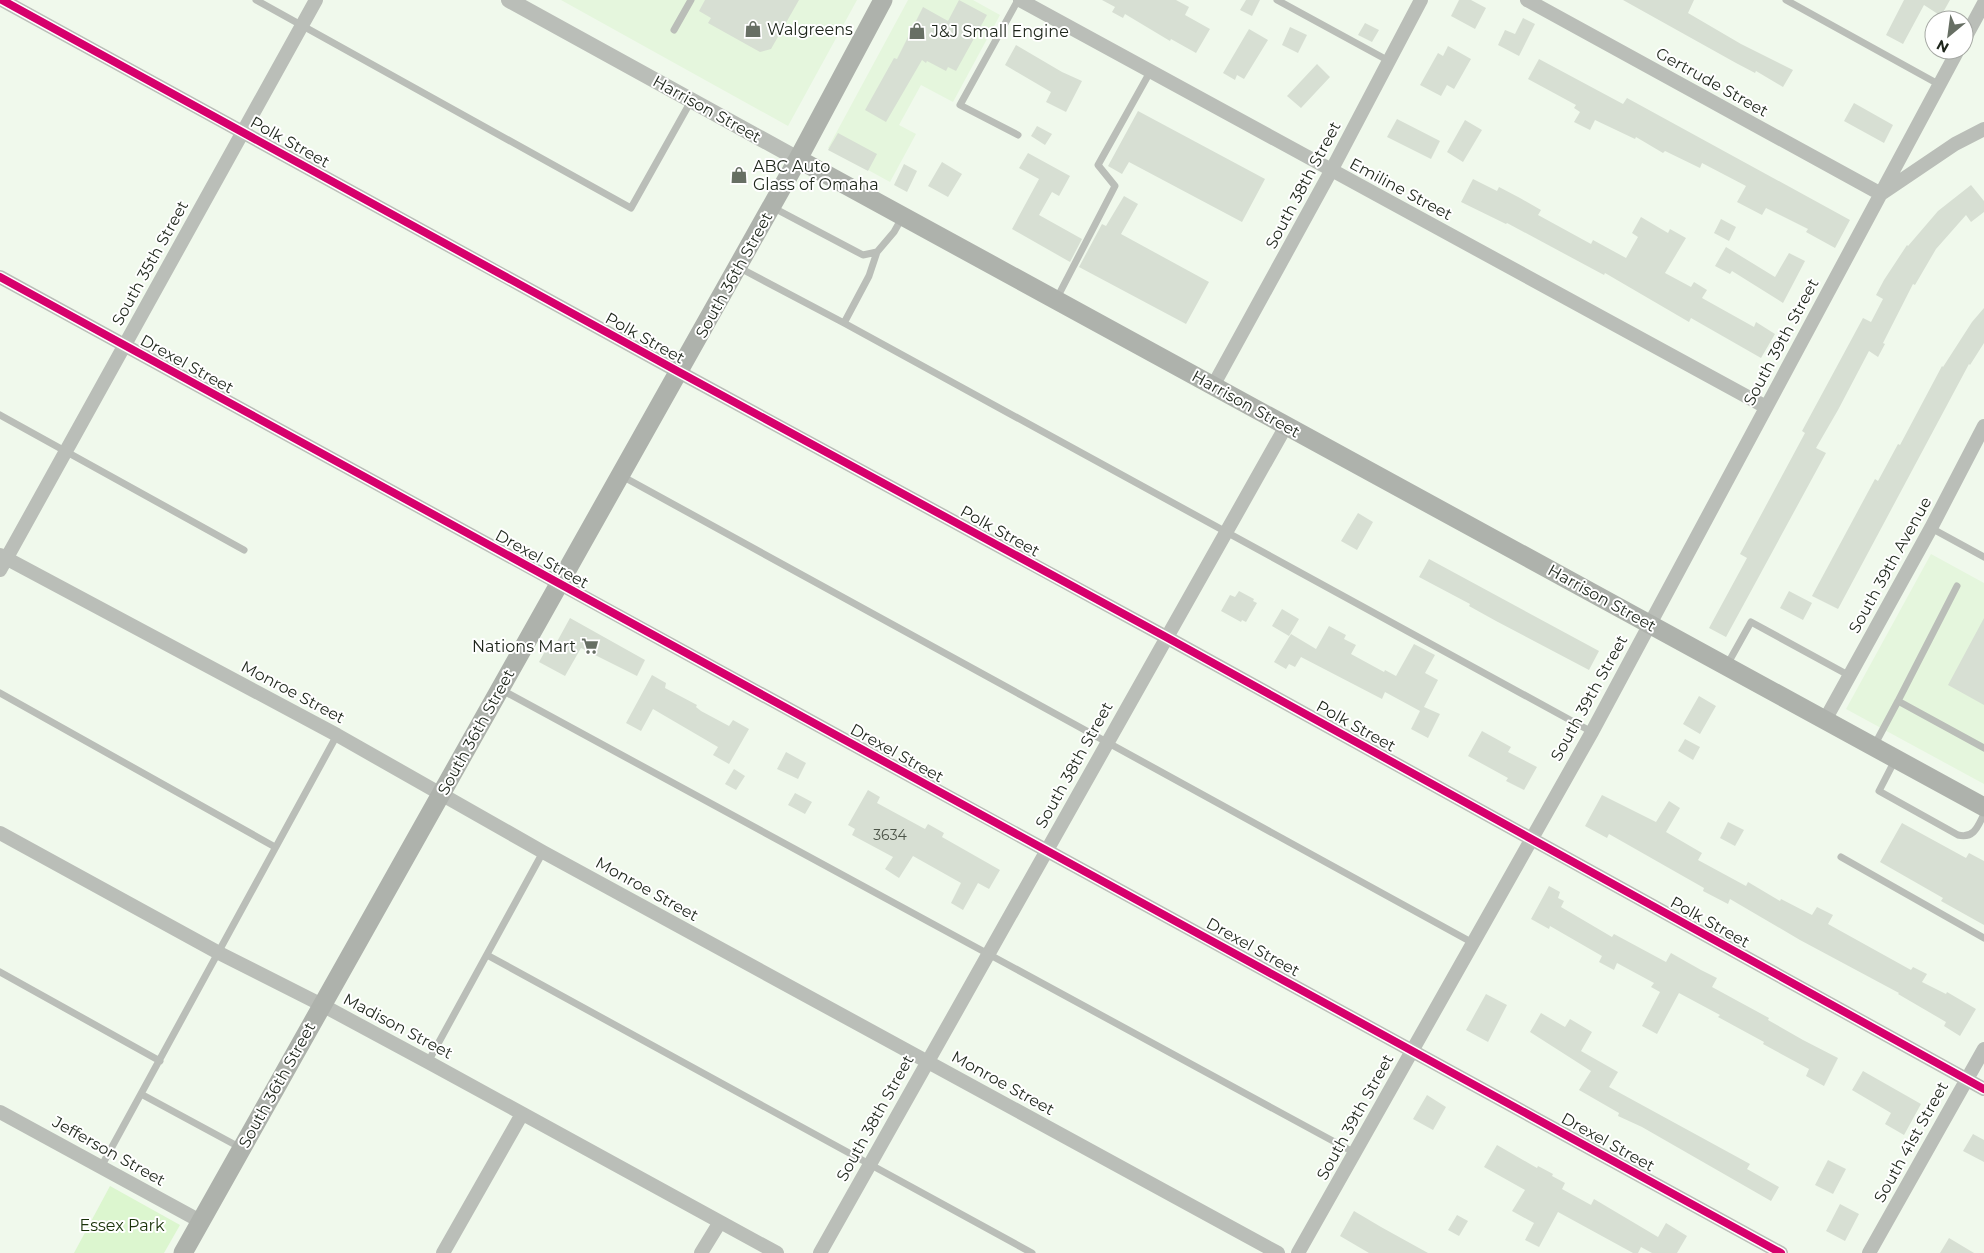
<svg xmlns="http://www.w3.org/2000/svg" width="1984" height="1253" viewBox="0 0 1984 1253" font-family="Montserrat,sans-serif">
<style>
.built{fill:#e5f6dd}
.green{fill:#dcf6cf}
.building{fill:#d7dfd3}
.lines{fill:none;stroke-linecap:round;stroke-linejoin:round}
.service{stroke:#babeb8;stroke-width:7}
.minor{stroke:#babeb8;stroke-width:14}
.tertiary{stroke:#babeb8;stroke-width:16}
.secondary{stroke:#aeb2ac;stroke-width:19}
.cycleway-casing{stroke:#fff;stroke-width:11}
.cycleway{stroke:#d6006c;stroke-width:8}
.labels{text-anchor:middle;dominant-baseline:central;stroke-width:4;stroke-linejoin:round;paint-order:stroke}
.number-label{font-size:14px;fill:#4c5448}
.poi-label{font-size:16px;fill:#1d251a;stroke:#fff;text-anchor:start}
.street-label{font-size:16px;fill:#1d251a;stroke:#fff}
.park-label{font-size:16px;fill:#193209;stroke:#fff}
</style>
<rect width="100%" height="100%" fill="#f0f9ec"/>
<path class="built" d="M561 0H857L788 126Z
M908 0H973L1000 15 953 102 921 85 899 125 916 134 890 182 828 148Z
M1931 554 1984 583V784L1846 709Z"/>
<path class="green" d="M110 1186 180 1225 164 1253H74Z"/>
<path class="building" d="M705 0H799L771 49 760 52 708 23 711 18 699 11Z
M959 0 987 15 956 71 948 67 946 71 927 61 926 63 922 60 886 122 865 110 894 58 897 59 923 7 948 21Z
M1102 0H1176L1189 7 1185 15 1210 29 1196 53 1171 39 1170 41 1125 14 1123 18 1112 12 1115 7Z
M1246 0H1260L1252 16 1240 10Z
M1459 0H1471L1486 8 1475 29 1451 16Z
M1623 0H1694L1688 13 1741 44 1793 70 1783 87 1756 71 1755 73 1736 63Z
M1904 0H1950L1941 16 1924 5 1903 44 1886 35Z
M1523 18 1535 24 1519 56 1498 45 1505 30 1515 34Z
M1365 23 1379 30 1372 42 1358 35Z
M1290 27 1307 35 1298 53 1282 45Z
M1249 29 1268 40 1244 79 1237 75 1235 80 1223 73Z
M1016 45 1062 72 1082 81 1066 112 1046 102 1051 92 1005 65Z
M1448 46 1471 59 1454 89 1447 85 1441 96 1420 85 1438 53 1443 56Z
M1539 59 1623 104 1627 98 1850 220 1835 248 1806 232 1808 229 1766 208 1762 215 1737 202 1746 186 1702 163 1700 168 1665 151 1663 153 1636 137 1635 139 1595 120 1590 130 1574 122 1580 112 1574 108 1576 105 1528 79Z
M1317 64 1330 77 1301 108 1287 96Z
M1854 103 1893 125 1884 143 1844 121Z
M1138 111 1265 179 1242 222 1129 162 1122 174 1108 166Z
M1397 119 1440 141 1431 159 1387 137Z
M1465 120 1482 130 1463 162 1447 152Z
M1037 126 1052 134 1045 145 1031 136Z
M838 133 877 154 868 171 828 150Z
M1028 153 1070 176 1059 196 1052 192 1039 215 1082 239 1070 262 1012 229 1039 179 1019 168Z
M942 162 962 174 948 197 928 186Z
M904 164 917 171 907 192 894 185Z
M1473 179 1497 191 1499 187 1520 198 1541 210 1538 215 1549 221 1591 244 1593 240 1626 258 1638 237 1632 233 1641 217 1668 233 1670 229 1686 238 1665 273 1691 287 1694 282 1707 290 1702 298 1754 327 1756 322 1775 334 1761 358 1691 318 1689 322 1605 273 1604 275 1507 223 1506 224 1461 202Z
M1971 185 1984 201V212L1971 222 1966 215 1936 249 1915 285 1913 284 1883 343 1885 344 1878 357 1869 351 1838 410 1816 448 1826 453 1726 637 1709 628 1747 558 1740 554 1805 433 1802 431 1863 318 1871 322 1883 299 1876 295 1884 280 1907 245 1908 246 1938 211Z
M1124 196 1138 204 1121 234 1209 282 1186 324 1079 267 1102 224 1106 226Z
M1721 219 1736 227 1729 241 1714 233Z
M1726 247 1775 277 1789 253 1805 261 1783 303 1732 271 1730 274 1715 266Z
M1984 308V343L1970 365 1969 364 1838 609 1812 596 1875 479 1878 481 1898 444 1900 445 1942 366 1943 367 1972 322Z
M1358 513 1373 522 1357 550 1341 541Z
M1429 559 1599 651 1589 670 1496 621 1469 606 1470 604 1419 577Z
M1239 591 1254 599 1253 601 1257 603 1246 622 1242 620 1241 622 1221 611 1230 595 1235 597Z
M1789 591 1812 603 1803 620 1780 608Z
M1282 609 1299 619 1289 636 1272 626Z
M570 618 645 660 637 676 581 648 565 676 539 662 548 646 553 649Z
M1984 618V705L1948 685Z
M1329 626 1346 635 1344 639 1356 645 1351 654 1384 672 1385 670 1396 676 1414 644 1435 655 1425 673 1438 680 1424 707 1440 714 1428 738 1411 729 1420 711 1385 692 1382 699 1301 657 1295 667 1289 664 1286 669 1274 662 1291 634 1316 649Z
M652 675 666 683 665 688 697 705 696 707 701 711 729 726 733 720 749 729 729 764 713 755 718 747 653 709 641 731 626 723Z
M1699 696 1716 706 1700 734 1683 724Z
M1482 731 1511 747 1508 752 1537 767 1524 790 1506 781 1508 778 1468 756Z
M1685 739 1700 747 1693 760 1678 751Z
M786 752 806 763 798 779 777 769Z
M734 769 745 776 736 790 725 784Z
M868 790 880 797 877 803 925 829 928 824 944 833 942 837 1000 870 989 889 978 883 963 910 951 903 961 883 913 856 899 878 885 869 893 857 852 835 855 829 848 825Z
M795 793 812 802 805 814 788 805Z
M1602 795 1656 822 1669 801 1680 808 1666 832 1702 853 1698 860 1746 886 1748 882 1780 901 1781 899 1812 915 1817 907 1833 915 1828 924 1911 970 1913 967 1927 974 1922 982 1946 994 1947 992 1976 1009 1960 1036 1944 1026 1946 1022 1898 994 1899 993 1800 940 1730 899 1728 904 1703 891 1704 888 1609 834 1607 838 1585 826Z
M1728 822 1744 830 1735 846 1720 838Z
M1902 823 1966 858 1969 853 1984 861V925L1941 901 1943 898 1880 862Z
M1549 886 1560 892 1558 898 1564 901 1561 907 1612 937 1614 934 1666 962 1671 953 1701 970 1717 978 1712 987 1769 1018 1768 1020 1803 1040 1838 1058 1824 1086 1806 1076 1809 1069 1763 1044 1764 1042 1718 1017 1720 1015 1679 993 1657 1034 1642 1026 1660 992 1651 987 1654 983 1617 963 1614 970 1599 962 1602 956 1550 926 1549 929 1531 919Z
M1486 994 1507 1005 1488 1042 1466 1030Z
M1541 1013 1565 1027 1570 1019 1592 1032 1581 1051 1618 1072 1609 1087 1750 1164 1747 1169 1779 1187 1771 1201 1642 1127 1618 1116 1619 1113 1579 1090 1591 1071 1530 1032Z
M1863 1071 1921 1104 1904 1135 1885 1124 1891 1113 1852 1090Z
M1427 1095 1446 1107 1433 1130 1413 1119Z
M1973 1134 1984 1140V1162L1963 1151Z
M1497 1145 1537 1168 1538 1166 1553 1174 1552 1176 1565 1183 1562 1189 1591 1205 1594 1199 1658 1237 1666 1223 1687 1236 1677 1253H1652L1641 1247 1638 1253H1633L1558 1212 1539 1247 1525 1240 1534 1223 1512 1211 1525 1190 1484 1167Z
M1828 1160 1846 1169 1833 1194 1815 1185Z
M1840 1204 1859 1214 1845 1241 1826 1231Z
M1354 1211 1381 1227 1428 1253H1369L1340 1236Z
M1457 1215 1468 1221 1459 1236 1448 1230Z
M1949 1238 1974 1253H1940Z"/>
<g class="lines">
<path class="service" d="M256 0 631 208 691 101
M1018 0 960 105 1018 135
M1277 0 1389 61
M1786 0 1940 85
M674 30 691 0
M772 207 863 255 877 252 894 232 903 216
M738 267 844 323 1592 732
M1056 300 1115 186 1098 165 1150 72
M844 323 869 276 877 252
M0 415 244 550
M620 475 1473 943
M1931 528 1984 557
M1727 665 1751 622 1850 676
M500 689 1355 1153
M0 693 275 847
M1898 701 1957 586
M1874 746 1898 701 1984 748
M1895 760 1879 791 1958 835C1974 839 1978 826 1984 814
M1841 857 1984 938
M487 955 1032 1253
M0 972 160 1061
M428 1062 543 852
M141 1094 241 1148
M101 1167 337 735"/>
<path class="minor" d="M2 0 679 372 1166 637 1984 1089
M1020 0 1766 407
M1527 0 1881 194 1955 144 1984 129
M1964 40 1984 3
M0 277 1781 1253
M1213 386 1331 171 1421 0
M0 555 337 735 543 852 1278 1253
M0 570 316 0
M1825 720 1931 528 1984 426
M0 833 219 953 322 1005 428 1062 777 1253
M0 1112 200 1221
M443 1253 522 1114
M701 1253 720 1222
M820 1253 1286 426
M1298 1253 1592 732 1958 50
M1869 1253 1984 1049"/>
<path class="tertiary" d="M509 0 798 159"/>
<path class="secondary" d="M798 159 1984 807
M183 1253 798 159 883 0"/>
<g class="cycleway-casing">
<path id="cycleway" d="M2 0 679 372 1166 637 1984 1089
M0 277 1781 1253"/>
</g>
<use href="#cycleway" class="cycleway"/>
</g>
<defs>
<g id="shop-bare" transform="scale(1.35)"><path d="M-5-2.5h2.3a2.7 3.5 0 0 1 5.4 0H5L5.5 6h-11ZM-1.5-2.5h3a1.5 2.3 0 0 0-3 0Z" fill="#676f64" stroke="#fff" stroke-width="2.5" paint-order="stroke"/></g>
<g id="supermarket-bare" transform="scale(1.35)"><path d="M-6-5.5h2.5l.6 2H6L4.5 2H-2.5L-4.4-4H-6ZM-1.5 3.2a1.3 1.3 0 1 0 .1 0ZM3 3.2a1.3 1.3 0 1 0 .1 0Z" fill="#676f64" stroke="#fff" stroke-width="2.5" paint-order="stroke"/></g>
</defs>
<g fill-rule="evenodd">
<use href="#shop-bare" x="753" y="29"/>
<use href="#shop-bare" x="917" y="31"/>
<use href="#shop-bare" x="739" y="175"/>
<use href="#supermarket-bare" x="590" y="646"/>
</g>
<g class="labels">
<g class="number-label">
<text x="890" y="835">3634</text>
</g>
<g class="poi-label">
<text x="767" y="29">Walgreens</text>
<text x="931" y="31">J&amp;J Small Engine</text>
<text x="753" y="166">ABC Auto<tspan x="753" dy="18">Glass of Omaha</tspan></text>
<text x="576" y="646" text-anchor="end">Nations Mart</text>
</g>
<g class="street-label">
<text transform="translate(1712 82) rotate(29)">Gertrude Street</text>
<text transform="translate(707 109) rotate(29)">Harrison Street</text>
<text transform="translate(290 142) rotate(29)">Polk Street</text>
<text transform="translate(1303 185) rotate(-62)">South 38th Street</text>
<text transform="translate(1401 189) rotate(28)">Emiline Street</text>
<text transform="translate(150 263) rotate(-61)">South 35th Street</text>
<text transform="translate(734 275) rotate(-61)">South 36th Street</text>
<text transform="translate(645 338) rotate(29)">Polk Street</text>
<text transform="translate(1781 342) rotate(-62)">South 39th Street</text>
<text transform="translate(187 364) rotate(29)">Drexel Street</text>
<text transform="translate(1246 404) rotate(29)">Harrison Street</text>
<text transform="translate(1000 531) rotate(29)">Polk Street</text>
<text transform="translate(542 559) rotate(29)">Drexel Street</text>
<text transform="translate(1890 565) rotate(-61)">South 39th Avenue</text>
<text transform="translate(1602 598) rotate(29)">Harrison Street</text>
<text transform="translate(293 692) rotate(28)">Monroe Street</text>
<text transform="translate(1589 698) rotate(-61)">South 39th Street</text>
<text transform="translate(1356 726) rotate(29)">Polk Street</text>
<text transform="translate(476 732) rotate(-61)">South 36th Street</text>
<text transform="translate(897 753) rotate(29)">Drexel Street</text>
<text transform="translate(1074 765) rotate(-61)">South 38th Street</text>
<text transform="translate(647 889) rotate(29)">Monroe Street</text>
<text transform="translate(1710 922) rotate(29)">Polk Street</text>
<text transform="translate(1253 947) rotate(29)">Drexel Street</text>
<text transform="translate(398 1026) rotate(28)">Madison Street</text>
<text transform="translate(1003 1083) rotate(29)">Monroe Street</text>
<text transform="translate(277 1085) rotate(-61)">South 36th Street</text>
<text transform="translate(1355 1117) rotate(-61)">South 39th Street</text>
<text transform="translate(875 1118) rotate(-61)">South 38th Street</text>
<text transform="translate(1608 1142) rotate(29)">Drexel Street</text>
<text transform="translate(1911 1142) rotate(-61)">South 41st Street</text>
<text transform="translate(109 1151) rotate(29)">Jefferson Street</text>
</g>
<g class="park-label">
<text x="122" y="1225">Essex Park</text>
</g>
</g>
<g transform="translate(1949 35) rotate(209)"><circle r="24" fill="#ffffff" stroke="#a5a8a3"/>
<path d="M0-4L9 19L0 12L-9 19Z" fill="#676f64"/>
<text y="-8" font-size="14" font-weight="bold" text-anchor="middle" fill="#1d251a">N</text>
</g>
</svg>
